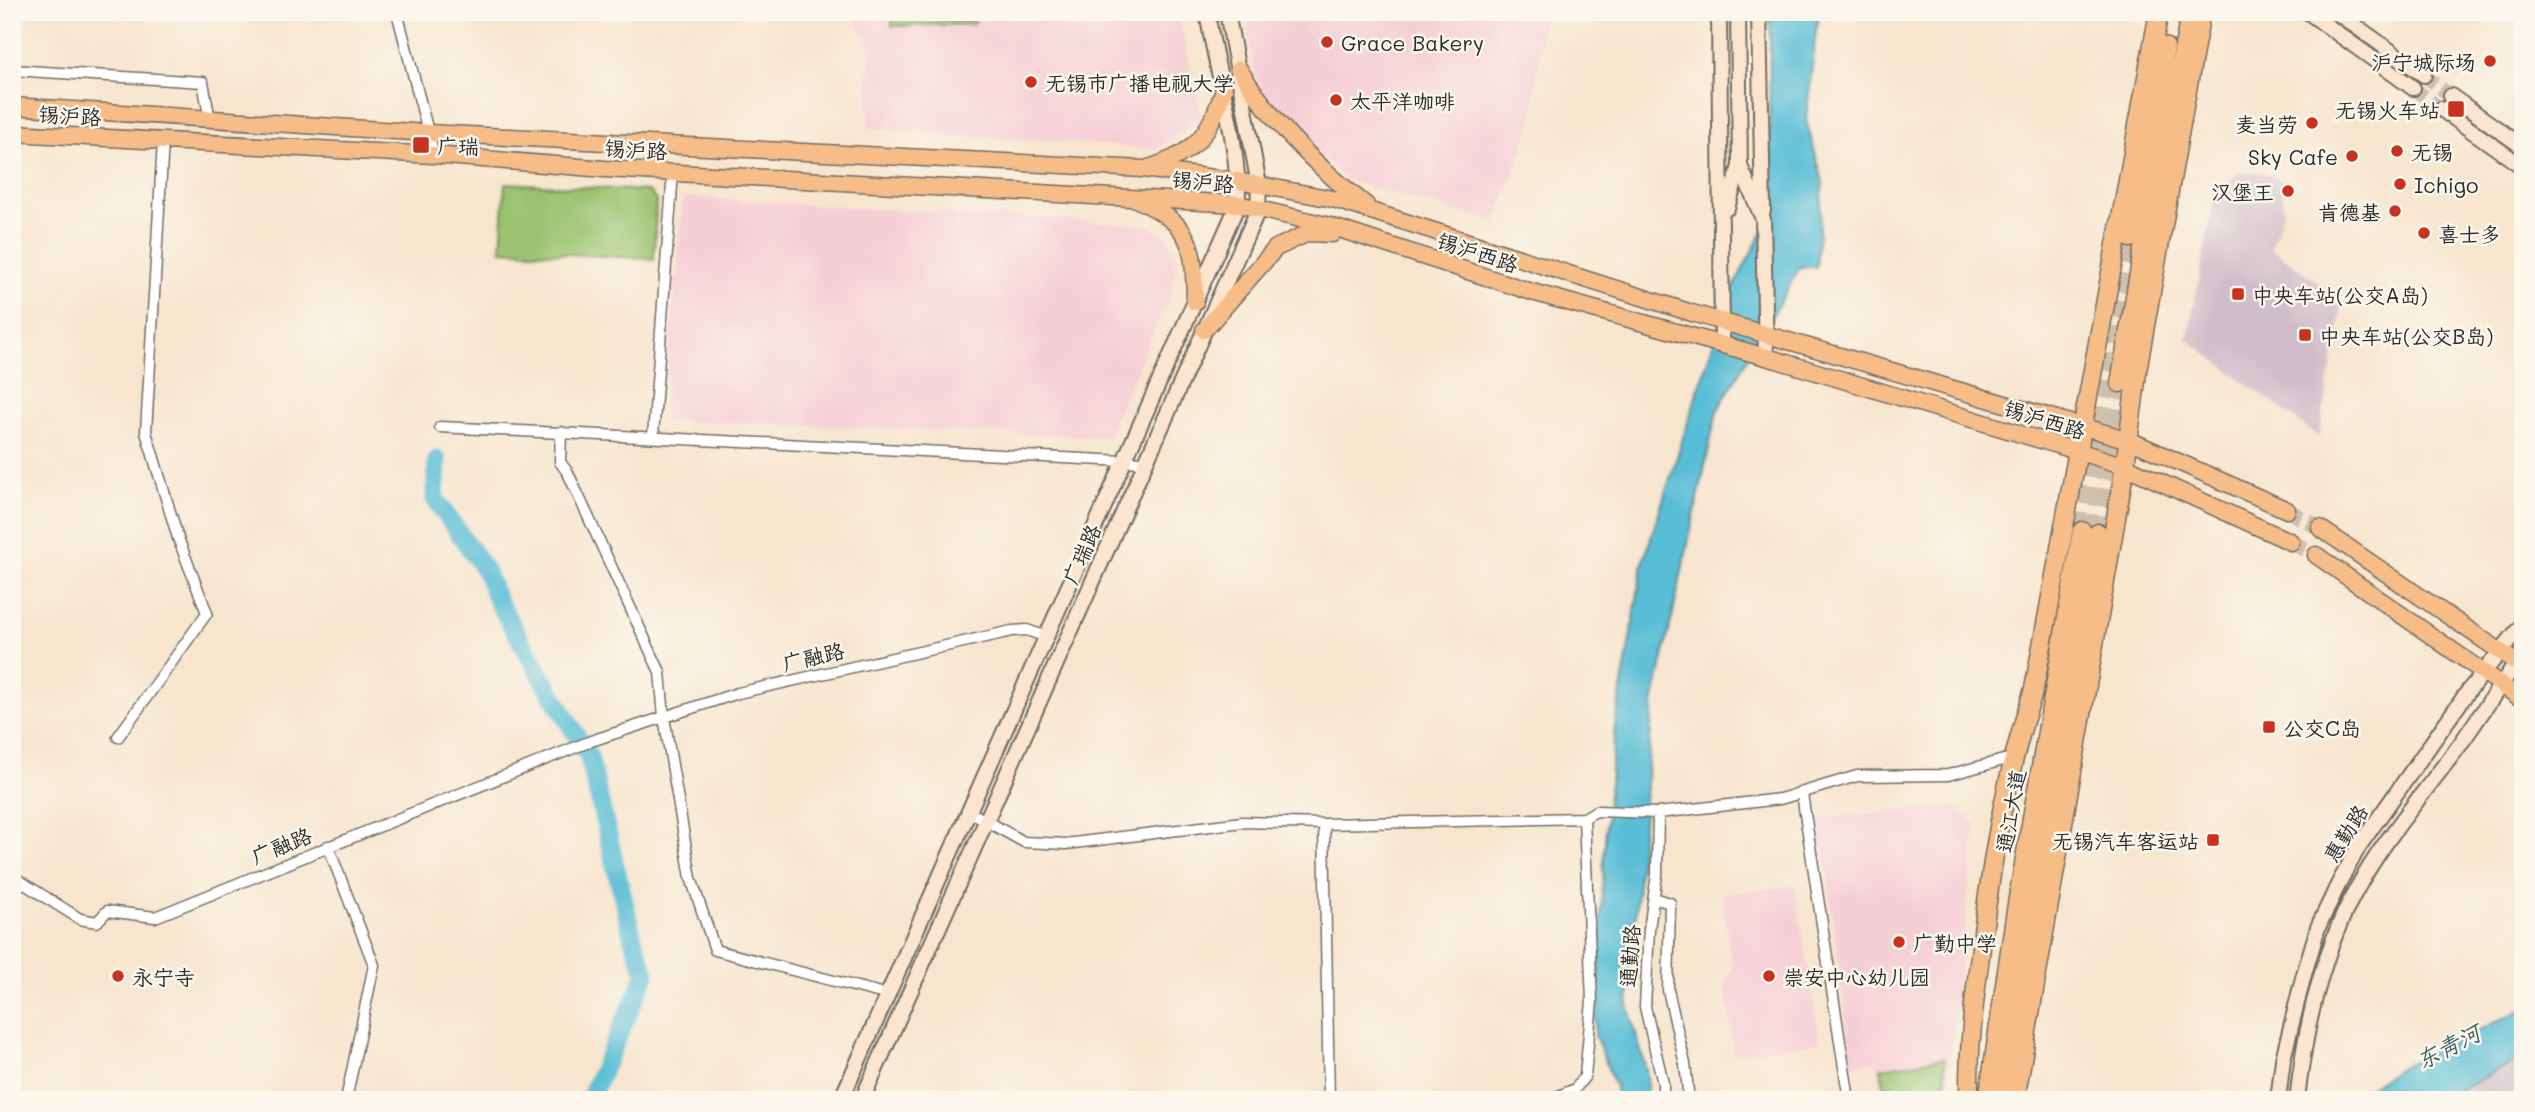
<svg xmlns="http://www.w3.org/2000/svg" width="2535" height="1112" viewBox="0 0 2535 1112" font-family="Mali,'LXGW WenKai TC',sans-serif">
<style>
.built{fill:#f6cfd6}
.industrial{fill:#d1bdc9}
.green{fill:#9ac26e;stroke:#62764c;stroke-width:2}
.water{fill:#58bdd6;stroke:#427480;stroke-width:2}
.lines{fill:none;stroke-linecap:round;stroke-linejoin:round}
.river{stroke:#58bdd6;stroke-width:19}
.secondary-tunnel{stroke:#cec0ad;stroke-width:14;stroke-dasharray:14 7;stroke-linecap:butt}
.primary-tunnel{stroke:#cec0ad;stroke-width:16;stroke-dasharray:16 8;stroke-linecap:butt}
.highway-tunnel{stroke:#cec0ad;stroke-width:18;stroke-dasharray:18 9;stroke-linecap:butt}
.street-casing{stroke:#726c64;stroke-width:13}
.secondary-casing{stroke:#726c64;stroke-width:18}
.primary-casing{stroke:#726c64;stroke-width:19}
.highway-casing{stroke:#726c64;stroke-width:21}
.street{stroke:#fff;stroke-width:10}
.secondary{stroke:#fce5cf;stroke-width:14}
.primary{stroke:#f7bd88;stroke-width:16}
.highway{stroke:#f7bd88;stroke-width:18}
.rail-casing{stroke:#2b2b2b;stroke-width:6}
.rail{stroke:#fbf7ec;stroke-width:3.5;stroke-dasharray:10;stroke-linecap:butt}
.poi-dot{fill:#c8321e;stroke:#fbf7ec;stroke-width:2.5}
.labels{text-anchor:middle;dominant-baseline:central;stroke-width:5;stroke-linejoin:round;paint-order:stroke}
.poi-label{font-size:21px;fill:#2b2b2b;stroke:#fbf7ec;text-anchor:start}
.street-label{font-size:21px;fill:#2b2b2b;stroke:#fbf7ec}
.water-label{font-size:23px;font-style:italic;fill:#3b5e67;stroke:#fbf7ec}
</style>
<rect width="100%" height="100%" fill="#fbf7ec"/>
<filter id="ink" filterUnits="userSpaceOnUse"><feTurbulence type="fractalNoise" baseFrequency=".0143" numOctaves="2"/><feDisplacementMap in="SourceGraphic" scale="14" xChannelSelector="R" yChannelSelector="G"/><feConvolveMatrix kernelMatrix="1 2 1 2 8 2 1 2 1" color-interpolation-filters="sRGB"/></filter>
<filter id="wash" filterUnits="userSpaceOnUse"><feTurbulence type="fractalNoise" baseFrequency=".00686" numOctaves="4" result="noise"/><feDisplacementMap in="SourceGraphic" scale="28" xChannelSelector="R" yChannelSelector="G"/><feGaussianBlur stdDeviation="1.57" result="paint"/><feColorMatrix in="noise" values="0 0 0 0 0 0 0 0 0 0 0 0 0 0 0 0 0 1.4 0 .05"/><feComposite in="paint" operator="in"/></filter>
<g filter="url(#wash)">
<rect width="100%" height="100%" fill="#f7e5ce"/>
<path class="built" d="M852 12H1178L1202 118 1157 149 868 128 869 46Z
M1245 12H1544L1531 125 1496 222 1345 180 1269 103 1254 74Z
M683 197 1146 225 1168 238 1178 258 1170 295 1107 437 663 420Z
M1956 807 1976 824 1949 1067 1951 1100H1883L1876 1061 1852 1064 1820 818Z
M1795 886 1820 1042 1734 1053 1725 984 1732 968 1722 894Z"/>
<path class="industrial" d="M2262 172 2283 181V213L2271 248 2343 301 2319 437 2187 339 2217 188 2238 174Z
M2523 1058V1100H2440L2443 1098Z"/>
<path class="green" d="M892 12H974V24L892 26Z
M505 183 649 191 656 201 654 259 501 250Z
M1944 1058 1947 1100H1887L1881 1068Z"/>
<path class="water" d="M1770 12H1818L1806 120 1823 182 1816 267H1800L1717 411 1653 704 1628 1006 1647 1073V1100H1615V1086L1595 1035 1605 839 1615 727 1643 563 1728 297 1769 220Z
M2523 1009V1058L2440 1100H2350L2403 1066Z"/>
<g class="lines">
<path class="river" d="M437 460 435 499 485 570 497 600 589 757 633 939 646 974 589 1100"/>
</g>
</g>
<g filter="url(#ink)">
<g class="lines">
<path class="secondary-tunnel" d="M2424 75 2451 96
M2413 88 2441 109"/>
<path class="primary-tunnel" d="M2287 510 2320 528
M2291 542 2316 555"/>
<path class="highway-tunnel" d="M2082 531 2130 238
M2098 533 2120 383"/>
<g class="street-casing">
<path id="street" d="M397 12 434 155
M12 70 203 82 210 120
M440 427 1144 462
M561 432 560 462 568 473 660 672 664 717 691 878 715 950 888 995
M653 436 673 172
M118 737 207 613 178 538 146 432 163 141
M1802 794 1849 1100
M970 812 1024 842 1066 844 1242 822 1324 824 1584 818 1596 811 1658 813 1780 799 1857 776 1948 775 2011 758
M1658 813 1657 874 1649 929 1645 1007 1663 1083V1100
M1324 824 1329 1100
M328 846 374 965 346 1100
M12 876 80 919 97 922 107 911 155 917 591 741 738 693 1012 631 1027 630 1046 637
M1654 898 1670 903 1668 990 1685 1064 1689 1100
M1549 1100 1575 1089 1585 1076 1592 1001 1584 818"/>
</g>
<g class="secondary-casing">
<path id="secondary" d="M1719 12 1722 345
M1738 12 1740 166
M1759 12 1763 211
M2308 12 2413 88
M2336 12 2424 75
M2451 96 2523 147
M2441 109 2523 167
M1727 208 1740 166 1763 219 1766 357
M841 1100 1238 204C1239 139 1217 76 1207 12
M862 1100 1258 210 1259 185 1227 12
M2278 1100 2283 1059 2303 978 2318 927 2339 883 2359 846 2469 690 2523 624
M2297 1100C2303 1045 2315 985 2336 933 2362 865 2412 808 2456 750 2479 718 2500 685 2523 653"/>
</g>
<g class="primary-casing">
<path id="primary" d="M1239 69C1272 123 1317 167 1366 205
M12 106 428 133 1143 169 1238 181 1333 199 1692 313 2129 440 2287 510
M12 133 434 155 605 169 1238 204 1330 226 1532 292 1777 360 2077 451 2125 466 2291 542
M1148 168C1195 154 1210 134 1224 89
M1138 200C1193 226 1194 244 1195 302
M1204 330 1276 248 1308 233 1332 234
M2320 528 2523 667
M2316 555 2523 700"/>
</g>
<g class="highway-casing">
<path id="highway" d="M2130 238 2165 47
M2120 383 2150 210 2189 22
M1969 1100C1968 1046 1975 993 1982 940 1993 852 2006 774 2034 689L2159 12
M1988 1100 2016 910 2082 531
M2002 1100 2050 802 2098 533
M2015 1100 2125 466 2138 365 2201 12"/>
</g>
<use href="#street" class="street"/>
<use href="#secondary" class="secondary"/>
<use href="#primary" class="primary"/>
<use href="#highway" class="highway"/>
<g class="rail-casing">
<path id="rail" d="M2516 12 2523 17"/>
</g>
<use href="#rail" class="rail"/>
</g>
</g>
<g class="poi-dot">
<circle cx="1327" cy="42" r="7"/>
<circle cx="2490" cy="61" r="7"/>
<circle cx="1031" cy="82" r="7"/>
<circle cx="1336" cy="100" r="7"/>
<rect x="2447" y="100" width="18" height="18" rx="3.5"/>
<circle cx="2312" cy="123" r="7"/>
<rect x="412" y="136" width="18" height="18" rx="3.5"/>
<circle cx="2397" cy="151" r="7"/>
<circle cx="2352" cy="156" r="7"/>
<circle cx="2400" cy="184" r="7"/>
<circle cx="2288" cy="191" r="7"/>
<circle cx="2395" cy="211" r="7"/>
<circle cx="2424" cy="233" r="7"/>
<rect x="2231" y="287" width="14" height="14" rx="3.5"/>
<rect x="2298" y="328" width="14" height="14" rx="3.5"/>
<rect x="2262" y="720" width="14" height="14" rx="3.5"/>
<rect x="2206" y="833" width="14" height="14" rx="3.5"/>
<circle cx="1899" cy="942" r="7"/>
<circle cx="118" cy="976" r="7"/>
<circle cx="1769" cy="976" r="7"/>
</g>
<g class="labels">
<g class="poi-label">
<text x="1341" y="42">Grace Bakery</text>
<text x="2476" y="61" text-anchor="end">沪宁城际场</text>
<text x="1045" y="82">无锡市广播电视大学</text>
<text x="1350" y="100">太平洋咖啡</text>
<text x="2440" y="109" text-anchor="end">无锡火车站</text>
<text x="2298" y="123" text-anchor="end">麦当劳</text>
<text x="437" y="145">广瑞</text>
<text x="2411" y="151">无锡</text>
<text x="2338" y="156" text-anchor="end">Sky Cafe</text>
<text x="2414" y="184">Ichigo</text>
<text x="2274" y="191" text-anchor="end">汉堡王</text>
<text x="2381" y="211" text-anchor="end">肯德基</text>
<text x="2438" y="233">喜士多</text>
<text x="2252" y="294">中央车站(公交A岛)</text>
<text x="2319" y="335">中央车站(公交B岛)</text>
<text x="2283" y="727">公交C岛</text>
<text x="2199" y="840" text-anchor="end">无锡汽车客运站</text>
<text x="1913" y="942">广勤中学</text>
<text x="132" y="976">永宁寺</text>
<text x="1783" y="976">崇安中心幼儿园</text>
</g>
<g class="street-label">
<text transform="translate(70 115) rotate(3)">锡沪路</text>
<text transform="translate(636 149) rotate(3)">锡沪路</text>
<text transform="translate(1203 181) rotate(5)">锡沪路</text>
<text transform="translate(1478 252) rotate(18)">锡沪西路</text>
<text transform="translate(2045 419) rotate(17)">锡沪西路</text>
<text transform="translate(1081 554) rotate(-66)">广瑞路</text>
<text transform="translate(813 656) rotate(-13)">广融路</text>
<text transform="translate(2010 811) rotate(-80)">通江大道</text>
<text transform="translate(2345 833) rotate(-58)">惠勤路</text>
<text transform="translate(281 845) rotate(-22)">广融路</text>
<text transform="translate(1629 956) rotate(-86)">通勤路</text>
</g>
<g class="water-label">
<text transform="translate(2448 1046) rotate(-27)">东青河</text>
</g>
</g>
<rect width="2535" height="1112" fill="none" stroke="#fbf7ec" stroke-width="42"/>
</svg>
